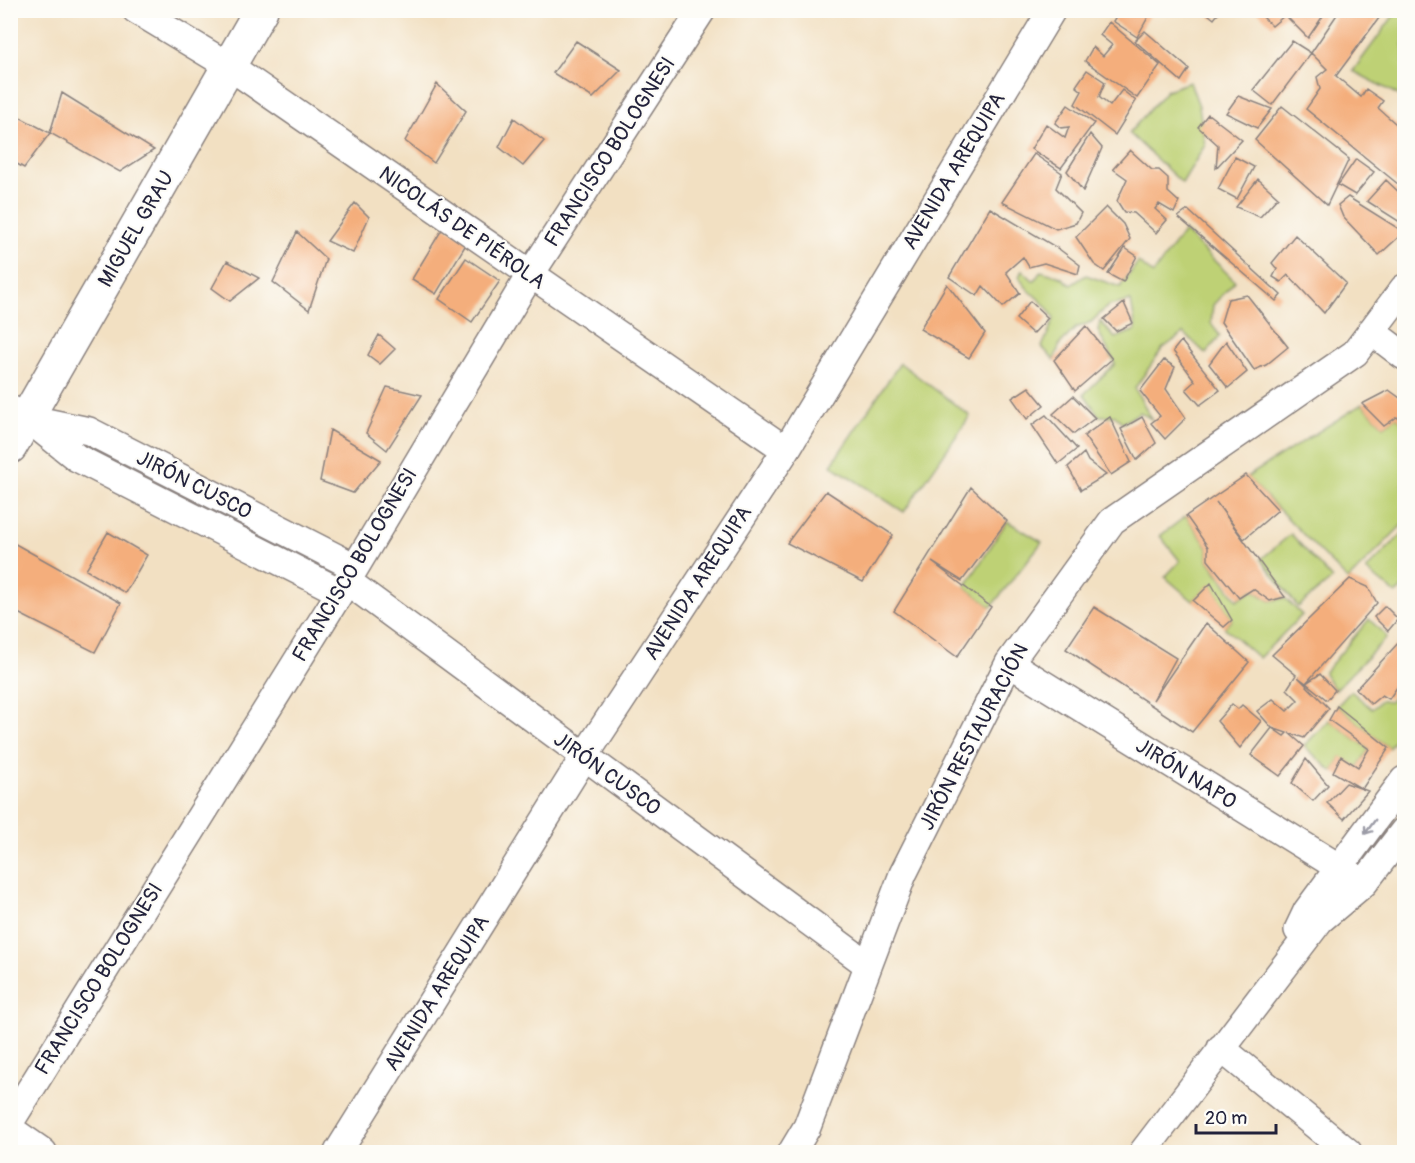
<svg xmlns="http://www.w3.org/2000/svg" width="1415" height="1163" viewBox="0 0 1415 1163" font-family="Pangolin,sans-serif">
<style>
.green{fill:#bed175;stroke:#707a58;stroke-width:1.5}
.building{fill:#f4ae7c}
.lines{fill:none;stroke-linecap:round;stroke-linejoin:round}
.street-casing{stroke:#8a817e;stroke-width:30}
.secondary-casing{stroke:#8a817e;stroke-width:36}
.street{stroke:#fff;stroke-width:27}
.secondary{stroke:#fff;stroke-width:33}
.oneway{stroke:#9c9ca7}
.labels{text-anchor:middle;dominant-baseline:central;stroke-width:4.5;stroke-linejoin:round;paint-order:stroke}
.street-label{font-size:21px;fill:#22223b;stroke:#fdfcf7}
</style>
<rect width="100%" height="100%" fill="#fdfcf7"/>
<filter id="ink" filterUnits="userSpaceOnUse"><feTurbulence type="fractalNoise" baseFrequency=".0167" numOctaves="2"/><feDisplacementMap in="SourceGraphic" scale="12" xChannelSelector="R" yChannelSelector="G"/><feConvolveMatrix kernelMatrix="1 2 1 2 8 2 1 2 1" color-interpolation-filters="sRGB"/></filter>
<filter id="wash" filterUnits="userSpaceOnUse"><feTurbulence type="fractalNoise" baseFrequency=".008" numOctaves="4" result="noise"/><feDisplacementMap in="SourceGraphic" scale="24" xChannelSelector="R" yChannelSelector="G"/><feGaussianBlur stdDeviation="1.35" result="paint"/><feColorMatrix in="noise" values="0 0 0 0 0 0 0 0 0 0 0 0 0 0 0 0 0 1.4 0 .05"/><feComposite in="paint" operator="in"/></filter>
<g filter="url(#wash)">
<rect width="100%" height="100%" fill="#f2e0c2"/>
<path class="green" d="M1397 11H1404V93L1402 97 1353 71Z
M1190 82 1199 106 1205 145 1182 183 1129 133 1167 90Z
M1184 231 1235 281 1213 305 1211 323 1220 336 1206 354 1184 333 1162 349 1135 388 1151 419 1140 412 1123 423 1115 416H1099L1084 394 1115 364 1098 331 1100 321 1115 338 1136 330 1131 301 1108 306 1091 322 1076 328 1060 344 1054 360 1042 347 1054 319C1044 298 1029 296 1019 277L1022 270 1034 281 1041 271 1061 277 1071 285 1086 275 1120 287 1138 262 1153 274Z
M900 363 970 416 904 512 831 465Z
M1362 404 1384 426 1397 417 1404 424V523L1348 580 1247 477Z
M1186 516 1208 547V560L1237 600 1253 590 1270 601 1285 598 1302 615 1259 658 1224 627 1232 620 1211 584 1193 601 1165 577 1180 561 1160 536Z
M1007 521 1042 542 991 607 965 587Z
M1404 532V586L1396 594 1366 570Z
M1291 534 1332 579 1298 607 1261 559Z
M1369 619 1387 637 1335 690 1324 673Z
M1404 683V726L1389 748 1337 706 1351 691 1372 709 1381 700 1390 702Z
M1329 720 1369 749 1358 767 1341 757 1333 772 1304 746Z"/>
<g id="blocks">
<path class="building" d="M1120 10H1152L1137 37 1113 21Z
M1203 10H1221L1214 19Z
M1256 10H1279L1285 15 1272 26Z
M1280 10H1327L1308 38Z
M1340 10H1385L1336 76 1361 97 1366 89 1383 101 1378 108 1404 131V189L1306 109 1320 89 1317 77 1327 69 1311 53Z
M1109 22 1160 65 1137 98 1085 61 1093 47 1103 56 1112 45 1100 35Z
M1145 31 1189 69 1181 81 1135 41Z
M576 41 621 70 593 98 553 73Z
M1292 41 1311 53 1272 105 1253 90Z
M1087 70 1105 82 1099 97 1110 106 1122 90 1136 101 1115 135 1075 104 1082 91 1076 86Z
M437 84 466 111 434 163 405 141Z
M62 93 154 150 120 172 50 133Z
M1238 96 1272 109 1257 128 1226 113Z
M1068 105 1094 123 1061 168 1031 149 1046 124 1065 138 1069 127 1061 128 1055 123Z
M1282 106 1349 159 1327 205 1255 140Z
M10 112 50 133 24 168 10 160Z
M1208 114 1242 140 1216 168 1218 145 1198 127Z
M514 118 544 141 523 166 499 147Z
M1090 134 1102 148 1083 191 1067 171Z
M1130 150 1152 170H1159L1168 178V192L1179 202 1174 213 1159 204 1155 209 1167 220 1156 233 1134 213 1124 212 1117 201 1127 179 1113 169Z
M1034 154 1062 173 1056 188 1081 213 1076 223 1056 229 1002 202Z
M1235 157 1254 167 1237 199 1218 189Z
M1356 159 1374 172 1355 195 1338 185Z
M1258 179 1278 197 1260 217 1236 207Z
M1386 180 1404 197 1403 224 1367 201Z
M1348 197 1404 232 1379 255 1343 217 1338 205Z
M355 203 369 217 353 253 327 241Z
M1106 207 1123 224 1130 239 1104 271 1094 264 1076 237Z
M990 208 1059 249 1080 265 1078 274 1044 263 1029 267 1023 257 1006 272 1020 293 1003 307 983 286 977 296 949 277Z
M1188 210 1281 295 1276 301 1178 217Z
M444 226 468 241 436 294 412 279Z
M297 232 326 259 309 310 273 282Z
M1295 235 1346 283 1324 313 1288 275 1281 282 1273 277 1277 269 1272 263Z
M1125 248 1137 256 1123 282 1108 274Z
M466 258 500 281 472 322 439 299Z
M227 261 259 278 230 301 212 288Z
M947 284 985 333 969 358 920 329Z
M1247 295 1288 347 1266 365 1254 370 1221 322 1228 299Z
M1030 301 1048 318 1033 334 1016 319Z
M1124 303 1133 323 1116 331 1104 319Z
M1086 326 1112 359 1075 391 1054 360Z
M379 335 395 349 380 364 368 355Z
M1181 341 1220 390 1200 405 1186 389 1195 381 1173 351Z
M1226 341 1247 372 1228 388 1209 364Z
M1164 360 1175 367 1166 389 1186 418 1165 439 1151 423 1160 416 1140 391Z
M387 387 422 395 387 450 366 433Z
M1029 387 1044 405 1027 419 1012 398Z
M1389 390 1404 401V424L1397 417 1384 426 1362 404Z
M1073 396 1095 418 1074 434 1053 414Z
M1046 415 1077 449 1058 464 1032 425Z
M1110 417 1131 462 1111 475 1084 436Z
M1142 417 1156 443 1137 460 1121 429Z
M330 430 381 460 353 493 320 481Z
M1084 453 1088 461 1106 475 1081 490 1068 467Z
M1246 475 1278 510 1244 539 1216 502 1285 597 1270 601 1253 589 1239 598 1208 560V547L1186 516Z
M971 487 1007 521 962 581 932 562 991 607 957 657 894 611Z
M826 491 893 535 863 582 787 543Z
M108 532 147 555 125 593 86 570Z
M10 541 121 603 95 652 10 609Z
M1350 579 1368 587 1377 603 1306 683 1298 677 1329 708 1304 738 1289 733 1304 746 1280 776 1251 755 1272 728 1284 736 1287 733 1272 728 1257 711 1273 699 1287 711 1298 700 1287 689 1296 675 1272 655Z
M1211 583 1232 620 1224 627 1193 601Z
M1385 606 1398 619 1388 631 1374 617Z
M1094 607 1176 658 1153 700 1206 623 1249 662 1192 732 1066 649Z
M1400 641 1404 644V677L1389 699 1382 695 1371 704 1356 689Z
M1320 674 1335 690 1327 700 1306 683Z
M1232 704 1238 709 1242 705 1261 721 1240 748 1217 721Z
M1337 706 1389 748 1362 789 1333 772 1341 756 1358 767 1369 749 1329 720Z
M1306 759 1328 785 1313 801 1292 783Z
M1346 783 1368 791 1344 819 1327 803Z"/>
</g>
</g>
<g filter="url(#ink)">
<use href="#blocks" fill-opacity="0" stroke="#8a817e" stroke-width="1.5"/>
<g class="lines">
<g class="street-casing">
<path id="street" d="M136 10 229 66 786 450
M1371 331 1404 356
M10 409 27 418 77 458 340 592
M31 419 89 431 355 567
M347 581 868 965
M1009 663 1364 883
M1298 930 1307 911 1404 780
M1221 1048 1348 1152
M10 1122 347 581 530 275 702 10
M10 1129 43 1152
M338 1152 584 757 786 450 1052 10
M792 1152 807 1127 903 874 1009 663 1112 521 1355 353 1404 288
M1143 1152 1320 920 1364 883 1404 831"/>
</g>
<g class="secondary-casing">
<path id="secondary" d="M10 447 261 10"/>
</g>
<use href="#street" class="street"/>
<use href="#secondary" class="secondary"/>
</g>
<defs><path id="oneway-shaft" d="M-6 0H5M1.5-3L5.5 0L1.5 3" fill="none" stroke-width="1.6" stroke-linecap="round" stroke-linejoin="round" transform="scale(1.5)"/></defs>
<use class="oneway" href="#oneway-shaft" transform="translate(1370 827) rotate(126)"/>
</g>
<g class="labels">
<g class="street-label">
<text transform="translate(610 152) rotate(-57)">FRANCISCO BOLOGNESI</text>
<text transform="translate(954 171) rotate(-59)">AVENIDA AREQUIPA</text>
<text transform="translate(462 228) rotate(35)">NICOLÁS DE PIÉROLA</text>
<text transform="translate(136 229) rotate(-60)">MIGUEL GRAU</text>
<text transform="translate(194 485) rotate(27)">JIRÓN CUSCO</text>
<text transform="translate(355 565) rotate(-59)">FRANCISCO BOLOGNESI</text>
<text transform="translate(698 583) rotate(-57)">AVENIDA AREQUIPA</text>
<text transform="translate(974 737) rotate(-62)">JIRÓN RESTAURACIÓN</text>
<text transform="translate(607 774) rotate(36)">JIRÓN CUSCO</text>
<text transform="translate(1186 774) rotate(32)">JIRÓN NAPO</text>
<text transform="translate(99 979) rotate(-58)">FRANCISCO BOLOGNESI</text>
<text transform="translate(437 993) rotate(-58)">AVENIDA AREQUIPA</text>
</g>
</g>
<rect width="1415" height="1163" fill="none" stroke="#fdfcf7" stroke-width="36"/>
<path d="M1196 1124v9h80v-9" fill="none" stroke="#22223b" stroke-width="3"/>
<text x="1205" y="1124" font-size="18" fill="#22223b" stroke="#fdfcf7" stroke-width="4.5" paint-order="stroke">20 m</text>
</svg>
